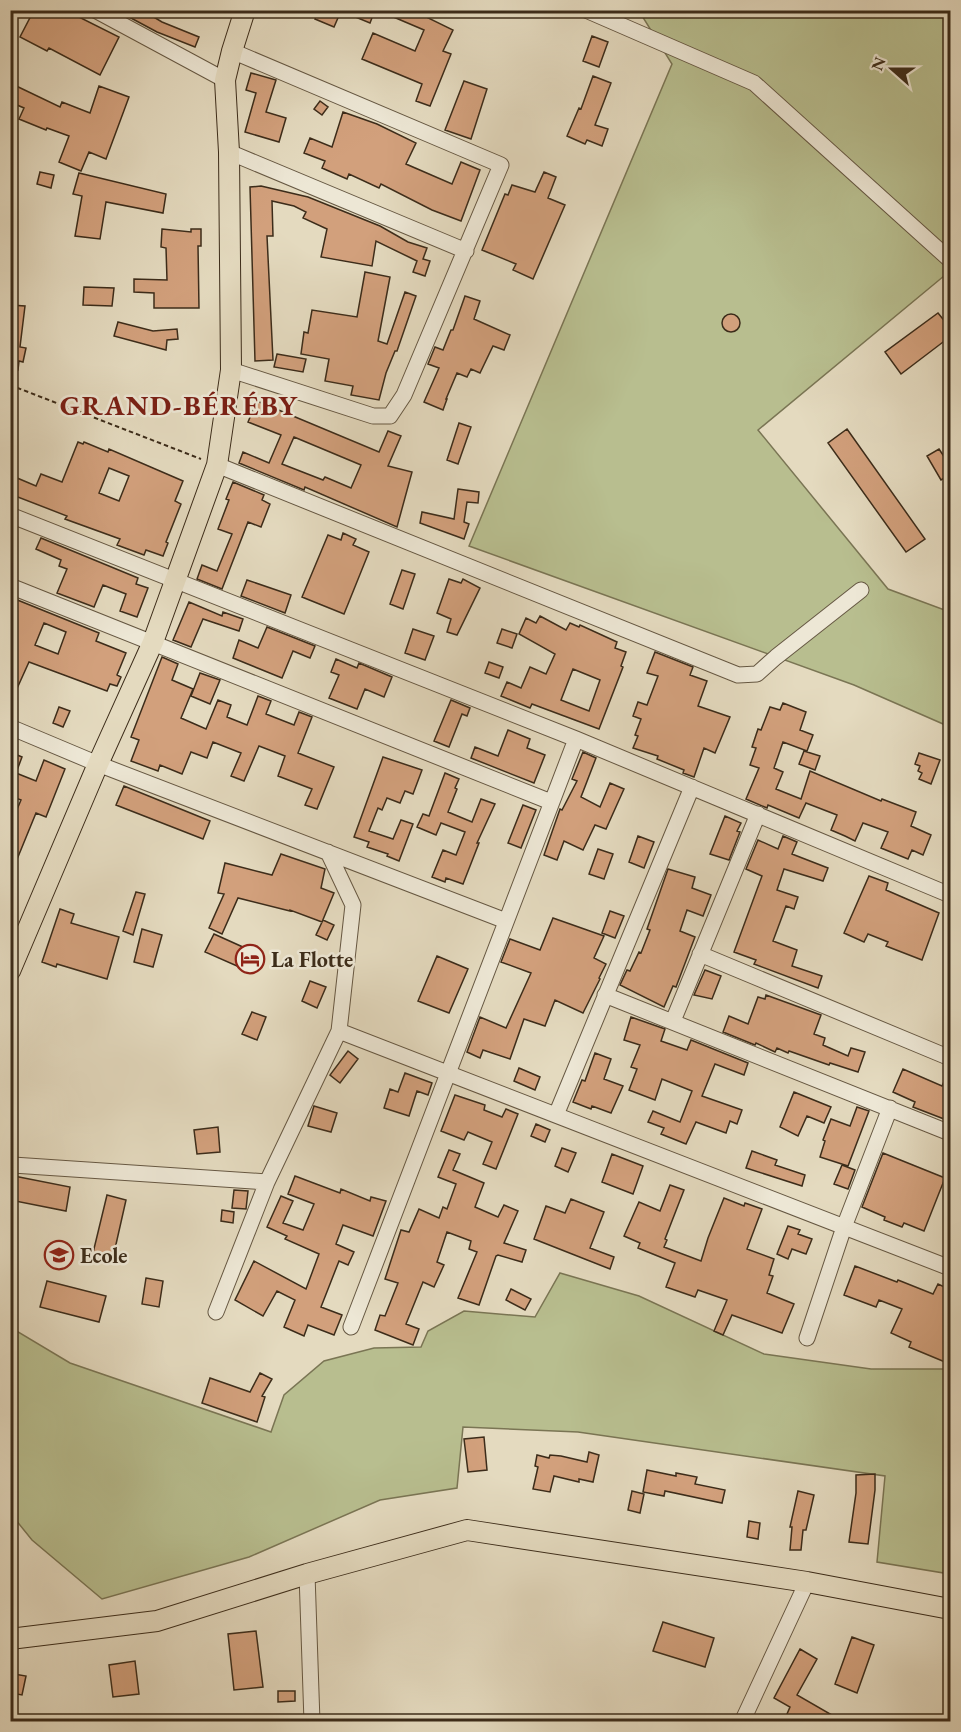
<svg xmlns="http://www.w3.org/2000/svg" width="961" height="1732" viewBox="0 0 961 1732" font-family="'EB Garamond',serif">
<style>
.green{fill:#b8be8f;stroke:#7a7554;stroke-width:1.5}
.building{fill:#d2a07c;stroke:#3c2c1a;stroke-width:1.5;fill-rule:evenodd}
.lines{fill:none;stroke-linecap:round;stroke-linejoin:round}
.minor-casing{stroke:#665843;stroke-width:17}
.major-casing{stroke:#3c2c1a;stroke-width:22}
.path{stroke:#3c2c1a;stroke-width:2;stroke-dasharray:4.5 3;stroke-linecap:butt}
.minor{stroke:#ede7d5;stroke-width:15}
.major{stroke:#e4dabf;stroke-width:20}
.labels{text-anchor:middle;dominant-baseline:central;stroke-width:5;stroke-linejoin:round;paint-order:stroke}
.poi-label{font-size:22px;font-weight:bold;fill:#3c2c1a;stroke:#ede7d5;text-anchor:start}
.district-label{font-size:28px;font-weight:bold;letter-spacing:1.5px;fill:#7a1f14;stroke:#ede7d5}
</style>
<rect width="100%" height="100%" fill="#e4dabf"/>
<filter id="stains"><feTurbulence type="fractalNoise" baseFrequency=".00333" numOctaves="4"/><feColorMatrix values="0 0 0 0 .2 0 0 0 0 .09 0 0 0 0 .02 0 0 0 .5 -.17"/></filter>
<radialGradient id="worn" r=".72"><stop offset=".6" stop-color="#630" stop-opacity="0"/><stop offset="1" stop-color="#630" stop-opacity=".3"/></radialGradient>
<path class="green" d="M639 11H950V271L758 430 888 589 950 612V727L854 685 469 546 672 64Z
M560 1273 639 1296 764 1354 871 1369H950V1574L877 1562 885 1476 578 1432 463 1427 457 1488 380 1500 249 1557 102 1599 32 1540 11 1514 10 1327 70 1363 271 1432 284 1395 324 1361 374 1348 421 1347 428 1331 464 1311 535 1317Z"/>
<path class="building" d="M34 10H58L69 16 71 13 119 37 100 75 49 48 47 51 20 37Z
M116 10H142L162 22 199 37 195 47 157 32Z
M319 10H375L370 23 341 11 334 27 315 19Z
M377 10H424L422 15 453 30 443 51 451 54 430 106 416 101 422 84 362 59 373 33 415 51 424 30Z
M592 36 608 42 599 67 583 61Z
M251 73 276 80 266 112 286 118 279 142 245 132 256 93 246 90Z
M593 76 611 83 595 125 608 129 602 146 587 140 585 144 567 136 579 108 581 109Z
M464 81 487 89 471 139 445 130Z
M10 83 60 107 62 102 90 113 99 86 129 97 106 159 89 152 81 171 59 162 69 136 47 128 46 130 19 119 24 108 10 102Z
M320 101 328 107 322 115 314 109Z
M343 112 377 124 416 143 406 164 452 184 461 162 480 170 461 221 432 210 381 184 379 188 349 174 347 179 322 168 325 161 304 153 310 138 332 147Z
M40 172 54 175 51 188 37 184Z
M544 172 556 177 548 198 565 205 533 279 513 270 516 264 482 250 505 194 508 195 512 185 535 192Z
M79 173 166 194 163 213 106 202 100 239 75 236 82 196 73 194Z
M261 186 308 197 380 226 408 242 427 248 423 259 430 261 425 276 413 272 417 261 376 241 372 266 321 257 327 229 303 218 306 212 294 206 272 201 273 236H267L273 360 255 361 250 187Z
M162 229 191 232V229H201V246H198L199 308H154V293L134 292V279L167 280 166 248 161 247Z
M365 272 390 277 378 341 387 344 405 292 416 296 397 351H395L386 373 379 400 351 395 353 386 325 381 329 359 301 354 304 332 308 333 312 310 357 317Z
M84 287 114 288 112 306 83 305Z
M465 296 480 301 474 319 510 335 504 350 493 346 480 373 471 369 467 377 457 373 446 399H447L443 410 424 402 439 368 428 364 435 347 443 350 451 330H453Z
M10 305 25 306 20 347 26 348 23 362 19 361 18 370H10Z
M938 313 951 329V336L901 374 885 352Z
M722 323a9 9 0 1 1 18 0a9 9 0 1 1-18 0Z
M118 322 153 331 177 329 178 339 167 340 166 350 114 336Z
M277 354 306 359 303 372 274 367Z
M257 401 379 452 388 431 401 436 388 466 412 472 397 527 305 487 304 490 239 463 243 452 269 463 281 435 248 422ZM294 437 361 465 351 488 325 477 323 480 282 464Z
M459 423 471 427 458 464 447 460Z
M847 429 925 539 906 552 828 443Z
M78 442 83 444 84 442 108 452 109 449 183 481 175 501 181 504 166 542 168 543 163 556 146 550 144 555 117 545 120 539 65 519 67 516 10 494V475L36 486 41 474 62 482ZM109 468 129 476 119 501 99 493Z
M939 449 951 467V474L941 480 927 456Z
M233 482 264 495 262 500 270 504 261 527 248 522 222 589 197 579 202 565 217 571 232 534 218 529 229 500 226 499Z
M458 489 479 492 478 503 467 502 464 522 469 524 464 539 420 523 422 512 454 519Z
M343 533 356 539 353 545 369 552 344 614 302 597 328 535 341 540Z
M41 538 138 578 136 584 148 588 137 617 120 611 126 594 103 585 94 607 57 593 67 569 59 566 61 560 36 549Z
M402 570 415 574 403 609 390 604Z
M449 579 461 583 463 579 480 588 457 635 447 632 451 619 437 613Z
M247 580 291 595 285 613 241 596Z
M10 597 99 633 96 641 126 653 117 675 121 677 117 686 110 684 107 691 29 662 10 704ZM44 623 66 632 58 654 35 645Z
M189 602 222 616 223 612 243 619 239 631 203 619 191 647 173 640Z
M540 616 566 630 570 623 579 627 580 625 617 642 615 648 626 652 621 666 623 667 599 729 532 704 530 708 501 696 507 682 521 688 530 667 546 674 555 654 519 634 526 618 536 623ZM573 669 600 680 589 711 561 700Z
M267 627 315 646 310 658 293 651 282 678 233 658 239 640 258 648Z
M413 629 434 636 425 660 405 653Z
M502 629 517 634 512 648 497 643Z
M655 652 693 667 690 675 707 681 698 706 730 717 715 753 704 748 694 777 683 773 684 770 657 759 658 756 633 748 638 736 635 735 641 719 633 716 638 702 647 705 658 676 647 673Z
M162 657 178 664 172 680 193 689 181 718 206 729 218 700 231 705 227 717 247 725 258 696 271 701 266 714 294 725 299 712 312 717 298 753 334 767 317 809 305 805 312 789 278 776 285 756 259 746 244 781 231 776 241 753 213 742 207 758 191 752 182 774 160 765 158 771 131 761 139 740 131 737Z
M336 659 357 668 359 663 392 677 384 697 365 689 357 709 329 698 339 675 331 672Z
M489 662 503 667 499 678 485 673Z
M200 673 220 680 210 704 191 696Z
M451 700 470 708 467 716 462 714 449 747 434 741Z
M783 703 806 712 800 730 813 735 807 751 783 742 774 768 783 772 776 789 801 799 810 771 881 801 882 799 916 812 911 826 931 835 923 855 912 850 908 859 881 848 888 832 863 823 855 841 845 836 831 830 837 815 806 803 799 818 768 805 767 808 746 799 759 768 750 765 756 748 752 747 758 729 761 730 770 707 780 710Z
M59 707 70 711 63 727 53 723Z
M508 730 530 739 527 748 545 755 534 783 471 758 475 747 498 756Z
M804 751 820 756 815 770 799 764Z
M10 752 22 757 16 773 36 781 44 760 65 769 46 817 36 813 11 874 10 826 21 800 10 796Z
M583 752 596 758 581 797 600 807 610 783 624 789 606 829 595 825 583 850 564 841 557 860 544 855 560 809 562 810 577 781 572 779Z
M919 753 940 760 931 784 919 779 922 773 918 771 920 766 915 764Z
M383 757 422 770 413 794 405 791 400 803 387 798 382 810 378 808 369 831 393 839 401 820 413 824 399 861 387 856 388 854 367 847 369 842 354 837Z
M445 773 459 779 455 788 457 789 448 812 472 822 481 799 495 804 477 843H479L463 884 446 878 445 882 432 877 443 850 456 855 465 832 441 823 436 835 417 827 423 814 429 816Z
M124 786 210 821 203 839 116 805Z
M523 805 536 810 521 848 508 843Z
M725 816 741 823 737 831 740 832 729 860 710 854Z
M638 836 654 842 644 868 629 862Z
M783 836 797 842 792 854 828 868 823 881 784 869 777 890 798 897 794 909 786 906 773 941 797 950 792 966 822 976 818 988 754 964 756 960 734 952 762 876 746 869 758 840 778 849Z
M598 849 613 854 604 879 589 874Z
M281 854 325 869 321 888 334 893 322 922 290 910V911L238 898 222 934 209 928 224 894 218 893 225 863 272 875Z
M668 869 695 877 692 888 711 895 703 916 687 910 680 931 695 937 676 987 673 986 664 1007 620 985 627 970 630 971 639 952 641 953 650 930 647 929Z
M869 876 888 883 886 890 939 913 922 960 886 946 888 942 868 934 864 942 844 933Z
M136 892 145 894 133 935 123 931Z
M60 909 74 914 71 923 119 937 107 979 57 964 56 967 42 962Z
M610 911 624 916 615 938 602 933Z
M553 918 604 936 594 958 606 964 599 978 600 979 583 1013 555 1000 545 1026 524 1019 510 1059 483 1050 480 1058 467 1052 480 1017 506 1028 531 973 501 962 510 939 540 950Z
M323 920 334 925 327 940 316 935Z
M142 929 162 935 153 967 134 962Z
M214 934 245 948 237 966 205 952Z
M437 956 468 969 449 1013 418 1001Z
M705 970 721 976 712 999 694 995Z
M310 981 326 987 317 1008 302 1001Z
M766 995 821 1015 814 1034 825 1038 823 1045 848 1056 851 1048 865 1052 858 1072 830 1063 829 1065 789 1051 788 1053 777 1048 775 1052 756 1043 755 1045 723 1032 729 1016 748 1024 758 997 765 999Z
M252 1012 266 1017 257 1040 242 1034Z
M631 1017 665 1029 661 1041 687 1050 691 1040 748 1063 744 1075 715 1064 702 1096 742 1110 737 1124 730 1121 726 1133 696 1122 686 1144 661 1134 664 1128 648 1122 653 1111 680 1122 692 1091 662 1079 655 1100 629 1090 637 1069 631 1067 640 1045 624 1040Z
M348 1051 358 1059 340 1083 330 1075Z
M595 1053 611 1059 604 1079 623 1086 611 1113 592 1106 591 1109 573 1102 582 1080 585 1081Z
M519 1068 540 1077 535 1090 514 1081Z
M950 1068 951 1104 944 1119 913 1107 915 1102 893 1092 903 1069 942 1086Z
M405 1073 432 1083 428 1095 417 1091 409 1116 384 1108 390 1089 398 1092Z
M794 1092 831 1107 824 1123 807 1116 798 1136 780 1127Z
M455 1095 485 1105 484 1110 502 1117 506 1109 518 1114 496 1169 483 1164 492 1142 468 1132 464 1140 441 1131Z
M314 1106 337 1113 331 1132 308 1126Z
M857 1107 869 1111 848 1166 820 1157 825 1141 823 1140 831 1119 850 1126Z
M536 1124 550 1130 545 1142 531 1136Z
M218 1127 220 1152 197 1154 194 1130Z
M562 1148 576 1153 568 1172 555 1166Z
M449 1150 460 1154 453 1170 484 1183 475 1207 498 1217 504 1205 518 1211 504 1243 526 1250 522 1262 498 1255 496 1256 479 1305 458 1298 477 1252 469 1249 471 1241 447 1232 437 1262 444 1265 434 1287 423 1282 406 1324 419 1329 413 1345 375 1330 380 1315 385 1316 398 1283 385 1279 401 1230 409 1232 419 1209 439 1218 443 1207 447 1209 456 1184 438 1177Z
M752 1151 777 1160 775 1165 805 1175 802 1186 746 1168Z
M883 1153 945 1178 924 1231 904 1223 902 1227 884 1220 885 1217 862 1207Z
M612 1154 643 1166 633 1194 602 1182Z
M842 1165 855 1170 848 1189 834 1184Z
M14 1176 70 1187 66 1211 10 1200Z
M295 1176 340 1193 341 1189 370 1201 371 1197 386 1201 373 1236 343 1225 336 1244 354 1252 348 1265 339 1261 321 1307 342 1315 334 1335 308 1325 304 1336 284 1327 295 1300 277 1291 263 1316 235 1300 254 1261 306 1289 319 1254 285 1239 287 1236 267 1227 281 1196 293 1201 283 1223 303 1230 314 1204 288 1194Z
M670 1185 684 1190 665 1239 667 1240 664 1247 701 1261 708 1238 724 1198 744 1206 745 1203 762 1209 747 1249 774 1259 769 1275 773 1276 767 1293 794 1304 782 1333 732 1315 723 1335 714 1331 727 1300 698 1290 695 1297 666 1287 675 1263 638 1248 640 1243 624 1236 639 1202 660 1211Z
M234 1190 248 1191 246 1209 232 1208Z
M107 1195 126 1200 112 1262 92 1257Z
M571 1199 604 1212 590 1248 614 1257 610 1269 534 1239 546 1206 565 1213Z
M222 1210 234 1212 233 1223 221 1221Z
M788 1226 800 1230 798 1234 812 1239 806 1254 792 1249 788 1259 777 1254Z
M855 1266 897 1282 898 1280 933 1294 938 1284 951 1290V1350L945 1362 909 1347 911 1342 891 1333 902 1309 879 1300 876 1307 844 1295Z
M146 1278 163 1281 159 1307 142 1304Z
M47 1281 106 1296 99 1322 40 1307Z
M511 1289 531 1299 525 1310 506 1300Z
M260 1373 272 1379 262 1396 265 1397 257 1422 202 1403 210 1378 250 1392Z
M484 1437 487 1470 468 1472 464 1439Z
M589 1452 599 1455 593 1482 579 1479V1482L554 1476 550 1492 533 1489 538 1467 535 1466 537 1455 549 1458 550 1455 561 1456 587 1462Z
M647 1470 676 1476V1473L697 1477 695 1484 725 1490 722 1503 665 1491 664 1496 643 1492Z
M875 1474V1490L868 1544 849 1542 856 1493V1475Z
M632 1491 644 1494 640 1513 628 1510Z
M798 1491 814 1495 806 1530H803L801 1550H790L792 1527H790Z
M749 1521 760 1523 758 1539 747 1537Z
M663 1622 714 1638 705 1667 653 1651Z
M256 1631 263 1687 234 1690 228 1634Z
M852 1637 874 1645 857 1693 835 1684Z
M800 1649 817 1659 797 1695 844 1722H800L787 1714 790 1707 774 1698Z
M135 1661 139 1694 113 1697 109 1665Z
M14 1674 26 1676 22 1695 11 1693Z
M278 1691H295V1701L278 1702Z"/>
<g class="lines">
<g class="minor-casing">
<path id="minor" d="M95 10 225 80
M586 10 754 83 950 260
M229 152 466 251
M231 370 373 416H390L404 395 501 165 232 51
M217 465 738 675 757 674 776 657 861 590
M10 515 576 739 950 895
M10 586 551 802
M10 727 98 764 506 921
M700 954 950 1058
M605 995 950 1133
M673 1021 758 814
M339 1031 950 1268
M556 1115 692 787
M10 1166 13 1165 267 1182 339 1031 353 905 328 852
M216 1312 267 1182
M351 1327 576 739
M807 1338 844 1227 890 1108
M307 1574 312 1722
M742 1722 807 1582"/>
</g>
<g class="major-casing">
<path id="major" d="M10 971 98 764 153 642 217 465 231 370 229 152 225 80 232 51 245 10
M10 1639 157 1621 307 1574 467 1530 807 1582 950 1609"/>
</g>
<path class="path" d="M10 385 201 459"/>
<use href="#minor" class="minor"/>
<use href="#major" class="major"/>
</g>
<defs>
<g id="hotel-ring" transform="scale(1.5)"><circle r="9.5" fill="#ede7d5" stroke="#8f2418" stroke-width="1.5"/><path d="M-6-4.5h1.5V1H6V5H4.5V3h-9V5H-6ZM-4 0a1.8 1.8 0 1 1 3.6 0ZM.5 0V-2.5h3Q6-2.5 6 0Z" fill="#8f2418"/></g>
<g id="school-ring" transform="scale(1.5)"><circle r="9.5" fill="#ede7d5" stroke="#8f2418" stroke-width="1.5"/><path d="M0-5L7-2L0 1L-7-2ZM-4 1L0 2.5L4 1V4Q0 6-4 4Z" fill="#8f2418"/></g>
</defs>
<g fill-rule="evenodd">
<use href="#hotel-ring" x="250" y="959"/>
<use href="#school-ring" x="59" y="1255"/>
</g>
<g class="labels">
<g class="poi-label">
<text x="271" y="959">La Flotte</text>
<text x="80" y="1255">Ecole</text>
</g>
<g class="district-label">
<text x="179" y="405">GRAND-BÉRÉBY</text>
</g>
</g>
<rect width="961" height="1732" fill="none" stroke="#e4dabf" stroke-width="36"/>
<rect x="12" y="12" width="937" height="1708" fill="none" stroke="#3c2c1a" stroke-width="3"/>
<rect x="18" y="18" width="925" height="1696" fill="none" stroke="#3c2c1a" stroke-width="1.5"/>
<g transform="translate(892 69) rotate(291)" stroke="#ede7d5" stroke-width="4.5" paint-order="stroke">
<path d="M0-4.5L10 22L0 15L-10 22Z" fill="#3c2c1a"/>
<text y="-9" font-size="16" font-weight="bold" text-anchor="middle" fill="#3c2c1a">N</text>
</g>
<rect width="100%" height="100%" filter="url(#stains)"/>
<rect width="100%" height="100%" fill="url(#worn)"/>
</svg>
